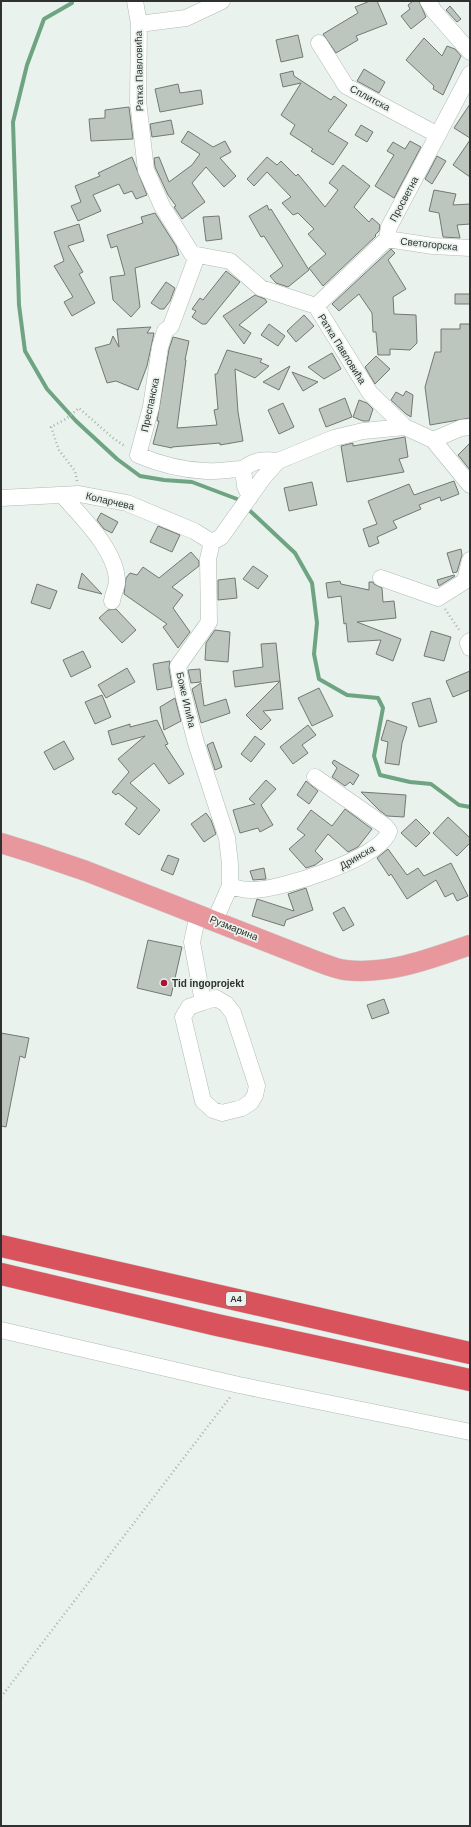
<svg xmlns="http://www.w3.org/2000/svg" width="471" height="1827" viewBox="0 0 471 1827" font-family="Helvetica,sans-serif">
<style>
.lines{fill:none;stroke-linecap:round;stroke-linejoin:round}
.stream{stroke:#6ea482;stroke-width:4}
.building{fill:#bdc5bf;stroke:#727974}
.minor-casing{stroke:#b2bab5;stroke-width:17}
.major-casing{stroke:#cdcecd;stroke-width:21}
.highway-casing{stroke:#cdcecd;stroke-width:23}
.path{stroke:#acb3ae;stroke-width:2.5;stroke-dasharray:1 3;stroke-linecap:butt}
.minor{stroke:#fff;stroke-width:16}
.major{stroke:#e8989d;stroke-width:20}
.highway{stroke:#d9535c;stroke-width:22}
.poi-dot{fill:#ab1531;stroke:#e9f2ec;stroke-width:1.5}
.labels{text-anchor:middle;dominant-baseline:central;stroke-width:3.5;stroke-linejoin:round;paint-order:stroke}
.shield{fill:#e9f2ec;stroke:#666b68;stroke-width:1}
.shield-label{font-size:9px;font-weight:bold;fill:#2e312f}
.street-label{font-size:10px;fill:#2e312f;stroke:#e9f2ec}
.poi-label{font-size:10px;font-weight:bold;fill:#2e312f;stroke:#e9f2ec;text-anchor:start}
</style>
<rect width="100%" height="100%" fill="#e9f2ec"/>
<g class="lines">
<path class="stream" d="M72 1V3L44 19 27 65 13 122 19 305 25 351 47 389 76 421 117 459 140 476 164 480 192 482 237 499 241 502
M246 507 295 553 312 583 317 623 314 654 319 679 347 695 378 698 383 708 374 756 380 775 410 782 431 784 459 805 470 807"/>
</g>
<path class="building" d="M370 1H377L387 24 356 36 358 40 336 53 323 34 358 13 355 7Z
M413 1H419L426 17 411 29 401 16 410 9 408 5Z
M450 6 461 19 457 22 446 10Z
M298 35 303 57 281 62 276 40Z
M424 38 442 56 447 46 455 49 461 56 443 95 433 89 434 86 406 60Z
M364 69 385 82 379 93 357 81Z
M293 71 294 76 331 100 334 96 347 105 328 131 348 143 333 165 311 151 313 149 290 134 295 125 281 115 301 83 283 87 280 74Z
M178 84 180 93 201 90 203 104 160 112 155 89Z
M470 104V138L454 128Z
M129 107 133 139 91 141 89 119 105 118V110Z
M171 120 174 134 152 137 150 124Z
M361 125 373 132 367 142 355 135Z
M188 131 213 147 225 141 231 152 220 158 236 176 224 187 206 167 192 183 205 202 182 219 174 207 176 206 168 195 155 167 154 158 159 157 169 182 192 165 200 154 181 142Z
M470 140V177L453 165Z
M410 141 421 147 394 198 375 186 394 155 387 151 393 142 405 149Z
M437 156 446 161 432 184 425 179Z
M132 157 147 195 136 199 132 191 124 194 119 184 93 195 101 211 78 221 71 206 81 202 75 186 100 176 98 173Z
M267 157 277 165 281 161 296 176 298 174 325 207 338 190 329 183 343 165 370 186 354 207 369 222 372 218 380 225 379 231 375 235 376 236 323 286 309 268 326 254 308 234 314 229 298 213 293 215 282 203 291 197 267 172 254 186 247 179Z
M434 190 456 194 453 205 470 204V224L457 225 460 238 443 237 439 213 429 211Z
M267 205 269 210 271 209 309 270 288 287 276 283 270 276 283 266 264 236 261 237 249 216Z
M155 213 176 246 179 255 135 268 140 307 131 317 113 300 110 277 125 275 117 246 111 248 107 235 143 223 141 217Z
M219 216 222 239 206 241 203 217Z
M79 224 84 241 68 246 83 272 79 274 95 303 72 316 64 302 73 297 54 266 64 261 54 232Z
M391 249 395 253 388 260 406 289 393 297 394 314 416 315 417 343 410 350 390 349V355H378L376 332H373L372 313 359 294 339 311 332 304Z
M226 271 240 282 206 324H202L192 317 196 311 192 309 200 298 203 300Z
M166 282 175 288 170 301 164 309H160L151 303Z
M455 294H470V304H455Z
M255 295 265 299 267 302 239 325 251 333 244 344 223 316Z
M304 315 314 326 296 342 287 331Z
M269 324 285 336 278 346 261 335Z
M460 324H470V418L430 425 425 387 435 352H441V329H460Z
M151 327 147 333H154L147 366 138 390 116 381 107 383 95 348 110 344 113 336 119 347 117 329Z
M173 337 189 341 185 360H186L177 428 217 425 214 410 218 409 215 374H217L227 350 262 359 260 362 269 366 255 378 235 369 238 412 243 441 220 445V443L172 447V448L153 444 159 421H157L169 349Z
M332 353 341 369 324 379 308 367Z
M376 356 390 369 375 384 365 367Z
M290 366 279 390 263 382Z
M292 372 318 382 303 391Z
M406 391 413 395 411 417 406 414 391 400 396 392 403 396Z
M345 398 352 417 326 427 319 409Z
M359 400 367 403 373 409 369 421H363L353 417Z
M283 403 294 427 279 434 268 410Z
M405 437 408 457 399 459 404 472 347 482 341 446 353 443V446Z
M470 443V470L458 455Z
M454 481 459 494 441 501 440 497 419 505 421 509 393 521 397 528 377 537 379 543 369 547 363 529 377 524 368 501 409 484 414 495Z
M312 482 317 505 289 511 284 488Z
M101 513 118 522 112 533 104 529 97 520Z
M158 526 180 535 172 552 150 542Z
M461 549 462 555 457 572 453 573 447 553Z
M191 552 199 561V566L172 587 183 595 173 608 190 632 178 648 163 627 167 624 124 594 126 578 130 573 137 575 143 567 159 578Z
M253 566 268 576 258 589 243 579Z
M82 573 102 594 78 588Z
M454 575 455 576 439 586 437 580Z
M235 578 237 598 218 600V580Z
M340 581 341 584 369 590V582H373L374 584 382 588 383 602 394 601 396 618 357 622 401 639 393 661 376 654 381 640 348 642 346 623 344 624 341 596 328 598 326 583Z
M37 584 57 591 50 609 31 603Z
M116 609 136 630 122 643 99 618 108 610Z
M215 630 230 632 228 662 205 660 206 643Z
M431 631 451 637 444 661 424 656Z
M276 643 283 709 263 711 271 720 261 730 246 715 280 681 235 687 233 671 263 667 261 644Z
M83 651 91 667 71 677 63 660Z
M170 661 169 668 172 687 157 690 153 664Z
M127 668 135 682 106 698 98 685Z
M200 669 201 682 191 683 188 670Z
M470 671V690L453 697 446 681Z
M201 683 204 706 226 699 230 713 201 723 192 689Z
M319 688 333 716 312 726 298 698Z
M102 695 111 717 95 724 85 702Z
M175 698 181 721 164 730 160 707Z
M430 698 437 722 419 727 412 703Z
M157 720 168 744 165 745 184 774 169 784 154 763 130 783 160 810 139 835 125 824 137 808 118 793 116 795 112 792 129 772 118 759 145 736 112 745 108 731 130 724V727Z
M387 720 407 727 402 743 399 765 385 763 388 742 381 740Z
M308 725 316 735 302 745 308 753 293 764 280 747Z
M255 736 265 744 251 762 241 754Z
M64 741 74 759 54 770 44 752Z
M213 742 222 767 215 770 207 745Z
M334 760 359 775 353 785 350 782 345 786 332 777 337 768 332 763Z
M266 780 276 789 261 805 273 825 260 832 258 828 240 833 233 810 255 804 249 799Z
M306 781 318 791 309 804 297 795Z
M361 792 406 795 404 817 387 816 379 810Z
M345 809 372 829 358 847 348 852 328 834 315 851 323 859 315 865 306 868 289 849 305 835 297 829 311 810 332 826Z
M206 813 211 820 216 834 204 842 191 824Z
M448 817 470 838V843L457 856 433 833Z
M416 819 430 833 416 847 401 833Z
M388 849 407 875 418 868 424 876 451 863 468 896 457 901 453 893 445 897 436 880 407 899 391 874 389 876 377 858Z
M168 855 179 859 173 875 161 870Z
M264 868 266 879 253 880 250 871Z
M306 888 313 910 286 920 284 926 252 916 257 899 294 911 288 894Z
M344 907 354 925 343 931 333 913Z
M148 940 182 947 171 996 137 988Z
M384 999 389 1013 372 1019 367 1005Z
M1 1033 29 1038 25 1058 20 1056 6 1127 1 1126Z"/>
<g class="lines">
<g class="minor-casing">
<path id="minor" d="M135 1 139 24 138 101 146 170 162 206 192 254 230 261 261 288 316 306 370 393 405 427 433 440 470 485
M428 1 434 11 470 52
M139 24 186 18 222 1
M319 43 346 86 438 135
M387 239 433 246 470 248
M197 256 171 326 165 331 160 347 151 407 138 455C159 464 183 470 206 471 218 472 231 469 243 469
M316 306 387 239 389 227 470 74
M433 440 461 428 470 427
M62 495C81 516 118 552 117 583 116 588 113 595 112 601
M250 497 245 486 243 469C254 460 264 459 278 461
M1 498 79 494 127 503 194 531 212 542
M381 578 438 598 465 581 470 560
M470 641 468 643 470 648
M230 886C236 888 244 890 251 890 277 891 383 858 389 831L385 826 315 777
M198 914 192 942 203 1002 189 1007 183 1017 203 1101 213 1110 222 1113 242 1108 251 1102 255 1095 257 1086 233 1013 226 1004 216 998 203 1002
M215 920 230 886V864L227 838 196 743 182 689 178 666 209 622 208 559 212 542 221 537 263 478 278 461 334 438 363 431 405 427
M1 1330 239 1385 470 1432"/>
</g>
<g class="major-casing">
<path id="major" d="M1 843 33 853 86 871 316 961C325 964 336 969 345 970 389 975 429 959 470 945"/>
</g>
<g class="highway-casing">
<path id="highway" d="M1 1246 470 1353
M1 1274 217 1325 470 1380"/>
</g>
<path class="path" d="M77 481 75 471 59 450 51 427 66 419 79 408 113 438 126 447
M445 609 460 631
M1 1697 231 1396"/>
<use href="#minor" class="minor"/>
<use href="#major" class="major"/>
<use href="#highway" class="highway"/>
</g>
<circle class="poi-dot" cx="164" cy="983" r="4"/>
<g class="labels">
<rect class="shield" x="226" y="1292" width="20" height="14" rx="3"/>
<g class="shield-label">
<text x="236" y="1299">A4</text>
</g>
<g class="street-label">
<text transform="translate(139 71) rotate(-91)">Ратка Павловића</text>
<text transform="translate(370 98) rotate(28)">Сплитска</text>
<text transform="translate(404 199) rotate(-62)">Просветна</text>
<text transform="translate(429 244) rotate(6)">Светогорска</text>
<text transform="translate(342 349) rotate(58)">Ратка Павловића</text>
<text transform="translate(150 405) rotate(-78)">Преспанска</text>
<text transform="translate(110 501) rotate(13)">Коларчева</text>
<text transform="translate(186 700) rotate(77)">Боже Илића</text>
<text transform="translate(357 857) rotate(-30)">Дринска</text>
<text transform="translate(234 928) rotate(22)">Рузмарина</text>
</g>
<g class="poi-label">
<text x="172" y="983">Tid ingoprojekt</text>
</g>
</g>
<rect width="471" height="1827" fill="none" stroke="#2e312f" stroke-width="4"/>
</svg>
